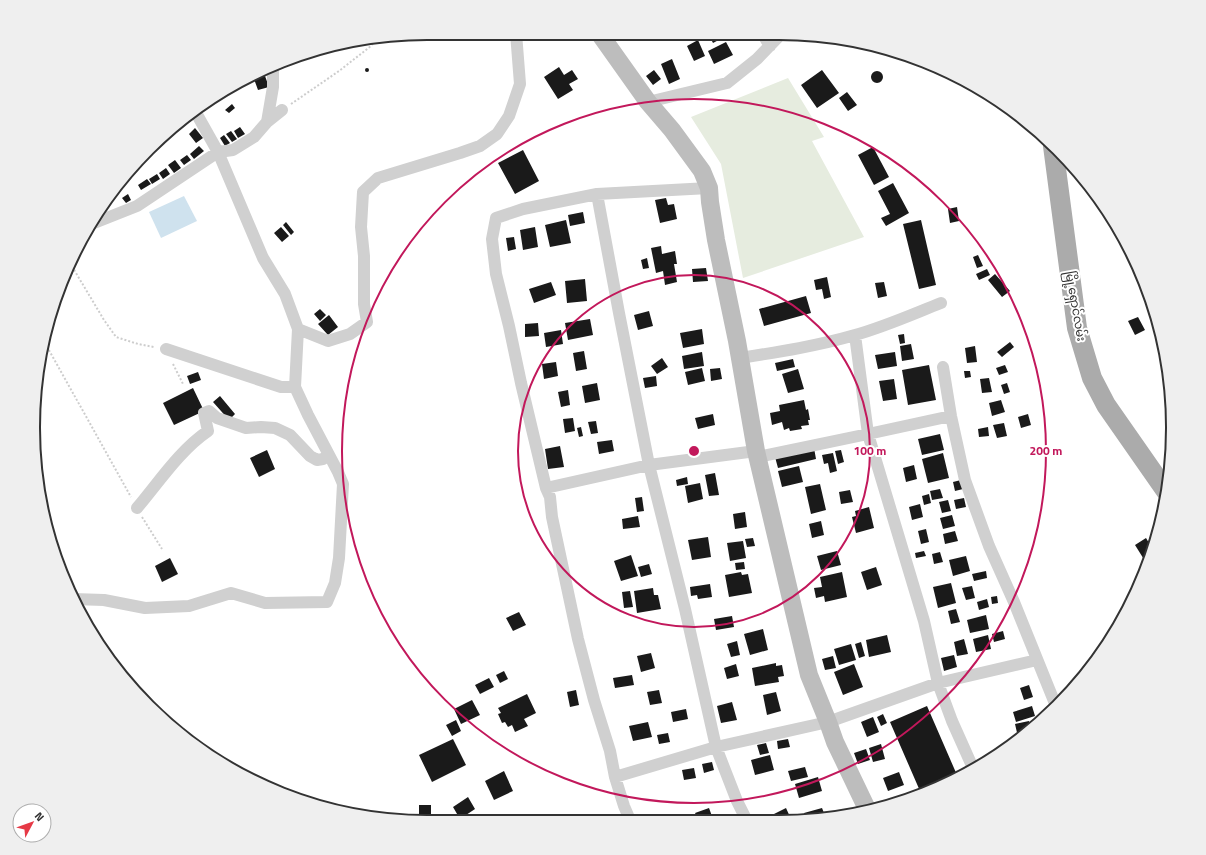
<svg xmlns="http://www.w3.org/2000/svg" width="1206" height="855" viewBox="0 0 1206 855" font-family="'Titillium Web','Noto Sans Myanmar',sans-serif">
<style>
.green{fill:#e6ecdf}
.water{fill:#cfe2ee}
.building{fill:#1a1a1a}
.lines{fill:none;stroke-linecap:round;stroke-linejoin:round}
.path{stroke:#cdcdcd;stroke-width:2;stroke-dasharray:2 2;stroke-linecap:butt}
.street{stroke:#d0d0d0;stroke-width:12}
.secondary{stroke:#bdbdbd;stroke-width:18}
.primary{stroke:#ababab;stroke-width:20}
.ring{fill:none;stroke:#c2185b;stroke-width:2}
.labels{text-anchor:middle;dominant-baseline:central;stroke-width:4;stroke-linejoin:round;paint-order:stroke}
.street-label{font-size:12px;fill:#333;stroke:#fff}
.rim{fill:none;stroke:#333;stroke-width:2}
.centre{fill:#c2185b;stroke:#fff;stroke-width:2}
.ring-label{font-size:12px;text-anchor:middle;font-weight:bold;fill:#c2185b;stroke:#fff;stroke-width:4;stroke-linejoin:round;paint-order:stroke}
</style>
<rect width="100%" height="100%" fill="#fff"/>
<path class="green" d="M788 78 824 137 812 141 864 237 743 278 721 164 691 117Z"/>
<path class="water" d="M184 196 197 221 161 238 149 212Z"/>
<path class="building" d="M708 33H727L728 35 713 43Z
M735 33H747L739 38Z
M698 40 705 56 694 61 687 46Z
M726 42 733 55 714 64 708 51Z
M672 59 680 79 669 84 661 64Z
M559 67 564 75 572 70 578 79 569 84 573 90 558 99 544 77Z
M365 70a2 2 0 1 1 4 0a2 2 0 1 1-4 0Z
M654 70 661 79 653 85 646 76Z
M822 70 839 93 817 108 801 85Z
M871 77a6 6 0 1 1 12 0a6 6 0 1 1-12 0Z
M265 76 269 87 258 90 254 79Z
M847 92 857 105 848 111 839 98Z
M232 104 235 108 229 113 225 110Z
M240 127 245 134 238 138 234 131Z
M195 128 203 138 196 143 189 134Z
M231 131 237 139 232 142 226 134Z
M224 135 230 143 225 146 220 138Z
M199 146 204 151 194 159 190 154Z
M873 147 889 177 874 185 858 155Z
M523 150 539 181 515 194 498 163Z
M187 155 191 160 184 165 180 160Z
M175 160 181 168 174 173 168 165Z
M166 168 170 174 163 179 159 173Z
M157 174 160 179 152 184 149 179Z
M147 179 151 184 141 190 138 185Z
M893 183 909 213 886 226 881 218 890 214 878 191Z
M128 194 131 200 126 203 122 198Z
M666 198 668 205 674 204 677 219 660 223 655 200Z
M957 207 959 221 950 223 948 209Z
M583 212 585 223 570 226 568 215Z
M566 220 571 243 550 247 545 225Z
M921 220 936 285 919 289 903 224Z
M286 222 294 232 291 235 283 225Z
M281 227 289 236 282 242 274 233Z
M535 227 538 247 523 250 520 230Z
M514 237 516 249 508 251 506 238Z
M661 246 662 254 675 251 677 264H674L677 282 665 285 663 271 656 273 651 248Z
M978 255 983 266 977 268 973 257Z
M647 258 649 268 643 269 641 260Z
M706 268 708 281 693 282 692 269Z
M987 269 990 275 979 280 976 274Z
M995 274 1010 291 1002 297 988 280Z
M827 277 831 297 824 299 822 289 816 290 814 280Z
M585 279 587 301 567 303 565 281Z
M551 282 556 295 534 303 529 289Z
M884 282 887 296 878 298 875 283Z
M806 296 811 313 764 326 759 309Z
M320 309 326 315 320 321 314 314Z
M649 311 653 326 638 330 634 315Z
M329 315 338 327 328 335 318 324Z
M1138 317 1145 330 1135 335 1128 321Z
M590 319 593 335 568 340 565 323Z
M538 323 539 336 525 337V324Z
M702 329 704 344 683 348 680 333Z
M561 330 563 344 546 347 544 333Z
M904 334 905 343 900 344 898 335Z
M1010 342 1014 347 1002 357 997 352Z
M911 344 914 359 902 361 900 346Z
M975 346 977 362 967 363 965 348Z
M584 351 587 369 576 371 573 353Z
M702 352 704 366 684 369 682 356Z
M895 352 897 366 878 369 875 355Z
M662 358 668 367 657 374 651 366Z
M793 359 795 367 777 371 775 363Z
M556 362 558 376 544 379 542 364Z
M929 365 936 400 908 405 902 370Z
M1005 365 1008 372 999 375 996 368Z
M702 368 705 381 688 385 685 372Z
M720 368 722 379 711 381 710 369Z
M798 369 804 389 788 393 782 374Z
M964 371H970L971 377 965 378Z
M198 372 201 380 190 384 187 376Z
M656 376 657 386 645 388 643 378Z
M989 378 992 392 982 393 980 379Z
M894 379 897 399 883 401 879 381Z
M597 383 600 400 585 403 582 386Z
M1007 383 1010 392 1004 394 1001 385Z
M193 388 204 411 174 425 163 403Z
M568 390 570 405 561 407 558 392Z
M220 396 235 414 229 420 213 402Z
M804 400 806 410 808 409 810 420H808L809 425 801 426 802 429 790 431 789 428 784 430 782 422 772 425 770 413 780 411 779 405Z
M1001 400 1005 412 992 416 989 403Z
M713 414 715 425 698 429 695 418Z
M1028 414 1031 425 1021 428 1018 417Z
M573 418 575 431 565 433 563 419Z
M596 421 598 433 591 434 588 422Z
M1004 423 1007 436 997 438 993 425Z
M581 427 583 436 579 437 577 428Z
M988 427 989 436 979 437 978 429Z
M940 434 944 450 922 455 918 439Z
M612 440 614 451 599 454 597 442Z
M560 446 564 467 548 469 545 449Z
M814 448 816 459 778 468 775 457Z
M267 450 275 469 259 477 250 458Z
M841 450 844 462 838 464 835 451Z
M833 453 837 471 830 473 828 463 824 464 822 455Z
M943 453 949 478 928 483 922 459Z
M914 465 917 479 906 482 903 468Z
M799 466 803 482 782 487 778 471Z
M715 473 719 495 709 496 705 475Z
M687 477 688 484 677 486 676 480Z
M961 480 963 489 955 491 953 482Z
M700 483 703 499 688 503 685 486Z
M820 484 826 510 811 514 805 487Z
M940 489 943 498 932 500 930 491Z
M850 490 853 502 841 504 839 492Z
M929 494 931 503 924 505 922 496Z
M642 497 644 511 637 512 635 498Z
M964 498 966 507 956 509 954 500Z
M948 500 951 511 942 513 939 502Z
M920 504 923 517 912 520 909 507Z
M869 507 874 528 856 533 852 517 856 516 855 511Z
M745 512 747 527 735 529 733 514Z
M952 515 955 526 943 529 940 518Z
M638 516 640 527 623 529 622 519Z
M821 521 824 535 812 538 809 524Z
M926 529 929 542 921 544 918 531Z
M955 531 958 541 945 544 943 534Z
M708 537 711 557 692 560 688 540Z
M753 538 755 546 747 547 745 539Z
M1146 538 1152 548 1149 558 1145 561 1135 545Z
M743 541 746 558 730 561 727 543Z
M837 551 841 565 821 570 817 556Z
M924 551 926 556 916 558 915 553Z
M940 552 943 562 934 564 932 554Z
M631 555 638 576 621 581 614 561Z
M966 556 970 571 953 576 949 560Z
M170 558 178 574 162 582 155 566Z
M744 562 745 569 736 570 735 563Z
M649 564 652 574 641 577 638 567Z
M876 567 882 585 867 590 861 572Z
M986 571 987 578 974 581 972 574Z
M741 572 742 575 748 574 752 593 729 597 725 575Z
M842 572 847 597 825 602 824 596 816 598 814 588 822 587 820 577Z
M951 583 956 603 938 608 933 587Z
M710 584 712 597 698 599 697 595 691 596 690 587Z
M972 586 975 598 966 600 962 588Z
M653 588 654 595H658L661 609 637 613 634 591Z
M630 591 633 607 624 608 622 592Z
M997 596 998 603 992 604 991 597Z
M987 599 989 607 979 610 977 602Z
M956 609 960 622 951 624 948 611Z
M519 612 526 625 513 631 506 618Z
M986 615 989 629 970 633 967 620Z
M732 616 734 627 716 630 714 619Z
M763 629 768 650 750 655 744 634Z
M1003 631 1005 639 994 642 992 634Z
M887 635 891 652 869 657 866 640Z
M988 635 991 649 976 652 973 639Z
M964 639 968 654 957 656 954 642Z
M737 641 740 655 731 657 727 644Z
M861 642 865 656 859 658 855 644Z
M851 644 856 660 839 665 834 649Z
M651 653 655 668 641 672 637 656Z
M954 655 957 667 944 671 941 658Z
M833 656 836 668 825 670 822 659Z
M776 663V666L782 665 784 676 778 677 779 682 755 686 752 668Z
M736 664 739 676 727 679 724 668Z
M854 664 863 687 843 695 834 672Z
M504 671 508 679 500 683 496 675Z
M632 675 634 685 615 688 613 678Z
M489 678 494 687 480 694 475 685Z
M1029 685 1033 697 1024 700 1020 688Z
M576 690 579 705 570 707 567 692Z
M659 690 662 703 650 705 647 692Z
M776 692 781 711 767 715 763 695Z
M527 694 536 713 524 719 528 726 515 732 512 725 508 727 505 722 502 723 498 714 501 713 498 708Z
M472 700 480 715 461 724 454 709Z
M732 702 737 720 721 723 717 706Z
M927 706 957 775 920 791 890 722Z
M1032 706 1035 716 1016 722 1013 712Z
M686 709 688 719 673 722 671 712Z
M883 714 887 723 881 726 877 717Z
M873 717 879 732 867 737 861 722Z
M456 720 461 731 452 736 446 725Z
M1029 721 1031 729 1018 737 1015 724Z
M648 722 652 737 633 741 629 726Z
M668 733 670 742 659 744 657 735Z
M453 739 466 765 432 782 419 755Z
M788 739 790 747 778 749 777 741Z
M766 743 769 753 760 755 757 745Z
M881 744 885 759 873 762 869 748Z
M866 749 870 760 858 764 854 753Z
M770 755 774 770 755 775 751 760Z
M712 762 714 770 704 773 702 764Z
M805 767 808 777 791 781 788 771Z
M694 768 696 778 684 780 682 770Z
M504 771 513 791 494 800 485 781Z
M899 772 904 785 888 791 883 778Z
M818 777 822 791 799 798 795 784Z
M468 797 475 809 460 819 453 807Z
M419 805H431V817H419Z
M709 808 713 819H698L695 813Z
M786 808 791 819H772L770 816Z
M822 808 824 813 828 812 830 819H806L804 813Z"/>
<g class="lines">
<path class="path" d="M291 104 339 71 371 46 375 40
M70 263 104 320 116 337 138 344 154 347
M45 343 131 497
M173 364 183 384
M142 517 162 549"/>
<path class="street" d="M762 33 770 46
M648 102 727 83 757 59 782 33
M267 122 273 87V65
M597 194 619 313 649 465 685 609 716 747 737 801 746 819
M89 225 137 206 218 152 233 150 254 137 267 122 282 110
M298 329 328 341 350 334 367 322 364 304V256L361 227 363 192 378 178 460 153 480 146 497 134 509 116 520 84 516 33
M855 335 868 434 924 621 938 683 952 721 973 768
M166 349 281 387H295
M740 358C778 352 817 346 855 335 884 327 913 314 941 303
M943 367 951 416 965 480 989 546 1014 602 1056 706
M758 457 868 434 951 416
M546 488 649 465 756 451
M137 508C159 482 180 450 208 431L204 413 209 411 217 418 246 428 261 427 275 428 290 435 310 456 317 460 323 459 328 455
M73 599 104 600 145 608 189 606 231 593 265 603 327 602 335 583 339 558 343 484 338 472 308 415 295 387 298 329 285 294 263 258 218 152 195 111
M615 777 716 747 828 722 938 683 1037 660
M630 820 624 806 615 777 610 751 594 700 578 639 552 517 550 497 546 488 521 383 509 326 496 274 492 239 496 218 523 209 597 194 709 188"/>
<path class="secondary" d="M599 33 648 102 672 130 702 171 709 188 710 202 716 240 737 341 756 451 809 675 828 722 835 742 868 811"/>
<path class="primary" d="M1053 146 1077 328 1092 378 1106 405 1166 491"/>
</g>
<g class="ring">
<circle cx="694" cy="451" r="176"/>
<circle cx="694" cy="451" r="352"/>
</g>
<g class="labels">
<g class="street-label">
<text transform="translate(1076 306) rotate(80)">မြို့ရှောင်လမ်း</text>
</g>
</g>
<path d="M0 0H1206V855H0ZM427 40H779A387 387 0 0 1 1166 427V428A387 387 0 0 1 779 815H427A387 387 0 0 1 40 428V427A387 387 0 0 1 427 40Z" fill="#efefef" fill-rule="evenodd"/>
<path class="rim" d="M427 40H779A387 387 0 0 1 1166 427V428A387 387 0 0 1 779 815H427A387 387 0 0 1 40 428V427A387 387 0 0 1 427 40Z"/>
<circle cx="694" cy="451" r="6" class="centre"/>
<g class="ring-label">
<text x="870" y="455">100 m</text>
<text x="1046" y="455">200 m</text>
</g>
<g transform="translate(32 823) rotate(49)"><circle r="19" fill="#ffffff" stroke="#adadad"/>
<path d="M0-3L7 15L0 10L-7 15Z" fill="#e63946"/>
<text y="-6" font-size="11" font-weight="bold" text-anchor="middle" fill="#333333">N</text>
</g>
</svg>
